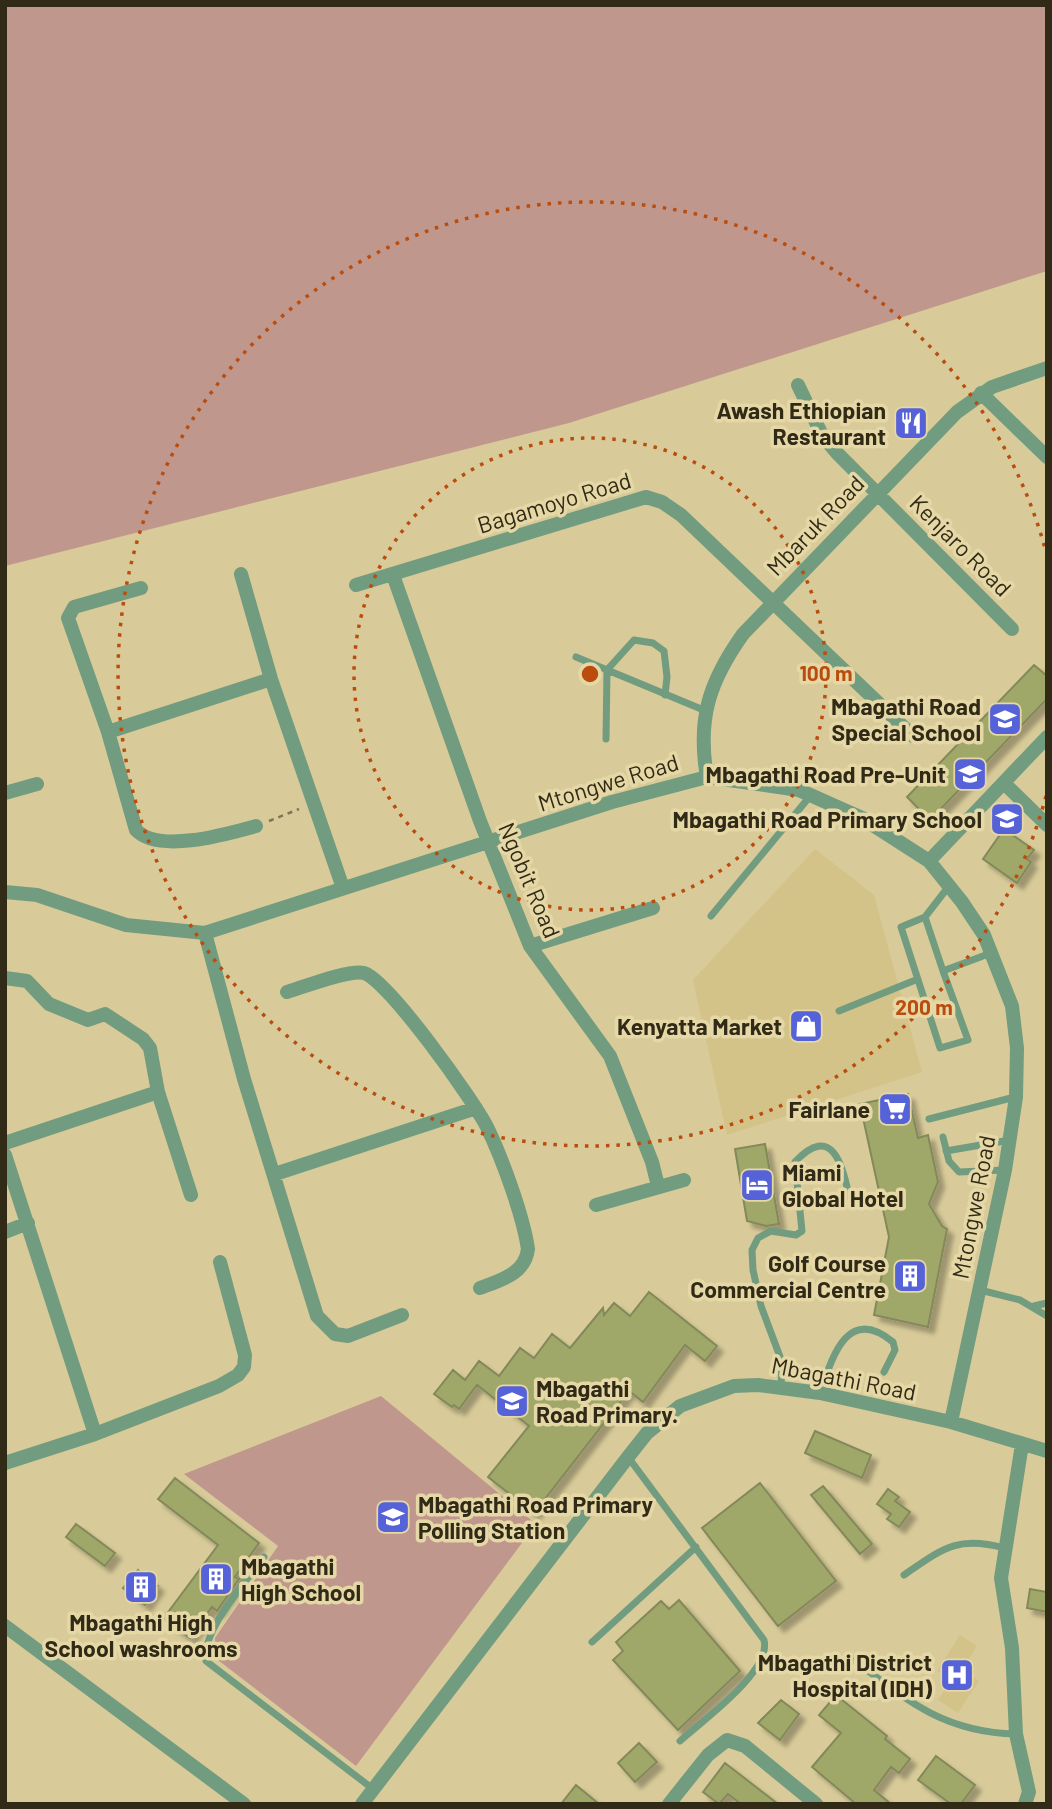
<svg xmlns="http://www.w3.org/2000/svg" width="1052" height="1809" viewBox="0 0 1052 1809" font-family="Barlow,sans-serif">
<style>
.built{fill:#d3c389}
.green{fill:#c0978d}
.building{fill:#9fa769;stroke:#83895a;stroke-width:2;filter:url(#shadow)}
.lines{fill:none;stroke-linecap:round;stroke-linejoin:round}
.path{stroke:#7d7452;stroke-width:2.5;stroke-dasharray:5 5;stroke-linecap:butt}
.service{stroke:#719c7f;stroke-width:7}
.minor{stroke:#719c7f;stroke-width:14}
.ring{fill:none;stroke:#ba4d0e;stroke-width:3.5;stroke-dasharray:3.5 7}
.labels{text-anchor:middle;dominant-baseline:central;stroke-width:7;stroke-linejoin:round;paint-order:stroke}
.poi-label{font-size:23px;font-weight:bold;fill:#302a16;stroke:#e5d8a6;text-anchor:end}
.street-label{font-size:23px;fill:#302a16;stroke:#e5d8a6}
.centre{fill:#ba4d0e;stroke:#e5d8a6;stroke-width:3.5}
.ring-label{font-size:21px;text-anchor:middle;font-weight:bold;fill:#ba4d0e;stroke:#e5d8a6;stroke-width:7;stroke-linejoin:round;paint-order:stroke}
</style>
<defs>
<filter id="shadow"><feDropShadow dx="6" dy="6" stdDeviation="2" flood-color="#0004"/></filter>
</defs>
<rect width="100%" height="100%" fill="#d8cb99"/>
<path class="built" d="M815 849 874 895 922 1072 727 1135 693 980Z
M960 1635 977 1646 962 1670 979 1681 958 1713 938 1700 951 1680 937 1671Z"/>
<path class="green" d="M5 5H1047V271L569 423 5 566Z
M381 1396 536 1524 356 1766 214 1657 215 1638 278 1546 184 1474Z"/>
<path class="building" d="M1034 665 1047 676V699L930 820 907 797Z
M1004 829 1034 850 1027 859 1031 862 1017 883 983 859Z
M908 1094 918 1138 928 1135 938 1182 929 1204 942 1226 947 1229 928 1327 874 1315 889 1237 860 1104Z
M765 1144 779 1224 766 1226 747 1221 735 1149Z
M649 1292 717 1346 705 1361 685 1345 643 1402 629 1391 534 1513 488 1477 529 1426 477 1385 459 1409 454 1405 452 1407 434 1394 453 1370 465 1380 479 1361 499 1376 520 1348 534 1358 552 1334 570 1348 603 1308 604 1315 614 1303 630 1316Z
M815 1431 871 1455 862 1478 805 1453Z
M175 1478 259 1543 235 1577 239 1579 217 1611 212 1607 190 1638 163 1619 218 1545 158 1499Z
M760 1483 836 1581 778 1626 702 1528Z
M823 1486 872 1544 860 1554 811 1495Z
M888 1489 899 1497 895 1501 910 1512 899 1527 887 1519 891 1514 877 1504Z
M76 1524 115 1553 105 1566 66 1537Z
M138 1570 158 1586 145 1605 123 1588Z
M1030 1589 1047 1592V1612L1027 1608Z
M679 1600 740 1671 678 1730 613 1660 623 1651 616 1642 661 1601 669 1609Z
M836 1695 887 1736 885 1739 910 1759 899 1773 891 1767 874 1790 891 1804H856L812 1767 841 1733 819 1715Z
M781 1700 799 1714 780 1740 758 1723Z
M639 1743 657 1762 635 1782 618 1763Z
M936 1756 975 1785 961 1804H951L918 1780Z
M725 1763 778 1804H741L728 1794 719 1804 703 1792Z
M576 1785 599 1804H561Z"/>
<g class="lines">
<path class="path" d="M269 821 299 809"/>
<path class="service" d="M576 657 706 711
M606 739 607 670 634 640 653 643 664 651 667 677 665 695
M711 916 811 795
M925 917 949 886
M943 971 925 917 901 927 940 1048 968 1040 943 971 991 953
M839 1011 918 979
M929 1119 1015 1097
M943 1137 949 1161 959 1172 1005 1170
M946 1151 1010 1140
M980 1290 1020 1300 1047 1316
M1034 1306 1047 1303
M781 1386 782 1362 761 1306 753 1270 752 1250 758 1238 771 1231 796 1235 802 1231 795 1162C832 1122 843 1166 849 1196
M820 1393C832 1358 847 1304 893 1342L895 1350 884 1372
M628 1457 764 1640C772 1671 702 1721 680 1741
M264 1557C246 1582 201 1631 206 1661L373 1789
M904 1575C942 1549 957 1535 1004 1548
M592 1642 696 1547
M850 1657C906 1700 943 1732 1016 1734"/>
<path class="minor" d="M798 385 822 435 837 453 1012 629
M981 393 1047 457
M241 574 271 679 343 888
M393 575 480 821 530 946 610 1056 652 1162 658 1186
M356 585 646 497 662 502 681 515 913 736
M141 588 74 607 68 618 108 732 136 830C159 854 227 834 256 826
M108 732 271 679
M707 777C697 719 709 682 743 634L957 412 992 387 1047 368
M1004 783 1047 825
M5 793 37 784
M929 861 1047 737
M5 892 37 895 126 925 205 933 612 802 707 777 799 790 862 818 929 861 962 902 984 935 1012 1006 1017 1048 1016 1097 1005 1170 951 1422
M205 933 244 1079 317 1316 335 1334 348 1336 402 1315
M530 946 653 908
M5 978 27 981 49 1004 88 1020 105 1014 143 1039 150 1048 158 1092 191 1195
M287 992C304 987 349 969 364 973 388 980 474 1101 487 1127 502 1158 523 1215 528 1249 525 1274 501 1280 480 1288
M5 1143 158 1092
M5 1155 95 1434
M275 1174 476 1108
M596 1205 684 1180
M5 1232 28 1223
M1022 1444 1001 1578 1012 1648 1016 1734 1029 1792 1025 1804
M5 1463 95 1434 219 1386 238 1375 244 1367 245 1355 220 1262
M5 1626 244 1804
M362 1804 628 1457 647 1433 680 1406 734 1386 758 1385 820 1393 951 1422 1047 1451
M669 1804 708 1755 727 1740 745 1746 816 1804"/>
</g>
<g class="ring">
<circle cx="590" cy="674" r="236"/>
<path d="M1046 796A472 472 0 1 1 1046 552"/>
</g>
<defs>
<g id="restaurant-square" transform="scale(1.75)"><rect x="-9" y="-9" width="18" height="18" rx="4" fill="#5662d8" stroke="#e5d8a6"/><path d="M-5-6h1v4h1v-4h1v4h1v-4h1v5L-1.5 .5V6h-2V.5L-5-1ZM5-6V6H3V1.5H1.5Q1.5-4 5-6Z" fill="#fff"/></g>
<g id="school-square" transform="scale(1.75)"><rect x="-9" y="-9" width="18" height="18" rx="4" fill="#5662d8" stroke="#e5d8a6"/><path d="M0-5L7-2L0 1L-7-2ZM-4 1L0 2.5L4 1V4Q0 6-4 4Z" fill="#fff"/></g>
<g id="shop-square" transform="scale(1.75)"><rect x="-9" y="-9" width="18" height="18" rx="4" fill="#5662d8" stroke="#e5d8a6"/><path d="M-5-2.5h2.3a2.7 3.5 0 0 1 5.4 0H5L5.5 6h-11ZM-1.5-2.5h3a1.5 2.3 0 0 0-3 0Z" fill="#fff"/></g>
<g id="supermarket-square" transform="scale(1.75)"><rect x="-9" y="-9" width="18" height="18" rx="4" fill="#5662d8" stroke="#e5d8a6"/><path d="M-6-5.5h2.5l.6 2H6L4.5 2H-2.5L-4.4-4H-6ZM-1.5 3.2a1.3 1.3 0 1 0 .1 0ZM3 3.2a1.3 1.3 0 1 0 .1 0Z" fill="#fff"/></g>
<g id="hotel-square" transform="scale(1.75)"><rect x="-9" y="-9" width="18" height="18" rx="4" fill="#5662d8" stroke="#e5d8a6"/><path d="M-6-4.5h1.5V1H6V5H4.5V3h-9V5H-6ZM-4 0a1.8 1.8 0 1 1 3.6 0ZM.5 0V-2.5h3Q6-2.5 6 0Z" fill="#fff"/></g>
<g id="building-square" transform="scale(1.75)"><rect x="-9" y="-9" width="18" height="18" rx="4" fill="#5662d8" stroke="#e5d8a6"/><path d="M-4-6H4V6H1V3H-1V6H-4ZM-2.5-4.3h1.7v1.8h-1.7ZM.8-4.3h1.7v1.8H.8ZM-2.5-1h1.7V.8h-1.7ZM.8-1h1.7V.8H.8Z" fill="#fff"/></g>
<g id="hospital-square" transform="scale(1.75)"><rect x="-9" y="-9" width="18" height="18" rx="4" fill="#5662d8" stroke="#e5d8a6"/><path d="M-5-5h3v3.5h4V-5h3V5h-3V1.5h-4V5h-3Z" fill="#fff"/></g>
</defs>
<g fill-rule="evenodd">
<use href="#restaurant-square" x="911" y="423"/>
<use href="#school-square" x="1005" y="719"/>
<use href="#school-square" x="970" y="774"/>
<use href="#school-square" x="1007" y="819"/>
<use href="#shop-square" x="806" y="1026"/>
<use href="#supermarket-square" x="895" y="1109"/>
<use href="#hotel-square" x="757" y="1185"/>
<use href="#building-square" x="910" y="1276"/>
<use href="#school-square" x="512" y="1401"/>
<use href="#school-square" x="393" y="1517"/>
<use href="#building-square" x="216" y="1579"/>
<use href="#building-square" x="141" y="1587"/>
<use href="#hospital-square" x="957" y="1675"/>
</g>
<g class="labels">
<g class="poi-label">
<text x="886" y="410">Awash Ethiopian<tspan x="886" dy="26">Restaurant</tspan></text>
<text x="981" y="706">Mbagathi Road<tspan x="981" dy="26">Special School</tspan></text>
<text x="946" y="774">Mbagathi Road Pre-Unit</text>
<text x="982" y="819">Mbagathi Road Primary School</text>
<text x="782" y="1026">Kenyatta Market</text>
<text x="870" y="1109">Fairlane</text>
<text x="782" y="1172" text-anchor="start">Miami<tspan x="782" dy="26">Global Hotel</tspan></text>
<text x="886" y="1263">Golf Course<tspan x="886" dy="26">Commercial Centre</tspan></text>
<text x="536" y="1388" text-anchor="start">Mbagathi<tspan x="536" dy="26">Road Primary.</tspan></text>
<text x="418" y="1504" text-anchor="start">Mbagathi Road Primary<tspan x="418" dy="26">Polling Station</tspan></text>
<text x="241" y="1566" text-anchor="start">Mbagathi<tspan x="241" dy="26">High School</tspan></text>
<text x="141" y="1622" text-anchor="middle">Mbagathi High<tspan x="141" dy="26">School washrooms</tspan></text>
<text x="932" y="1662">Mbagathi District<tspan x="932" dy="26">Hospital (IDH)</tspan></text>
</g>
<g class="street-label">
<text transform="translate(554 502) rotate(-17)">Bagamoyo Road</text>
<text transform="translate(815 525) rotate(-46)">Mbaruk Road</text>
<text transform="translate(961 545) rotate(45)">Kenjaro Road</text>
<text transform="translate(608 782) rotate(-17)">Mtongwe Road</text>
<text transform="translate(530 880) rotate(67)">Ngobit Road</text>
<text transform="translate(973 1207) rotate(-79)">Mtongwe Road</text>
<text transform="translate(844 1378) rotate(11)">Mbagathi Road</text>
</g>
</g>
<circle cx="590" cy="674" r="10" class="centre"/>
<g class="ring-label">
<text x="826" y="681">100 m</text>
<text x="924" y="1015">200 m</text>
</g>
<rect width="1052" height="1809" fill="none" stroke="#302a16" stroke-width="14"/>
</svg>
